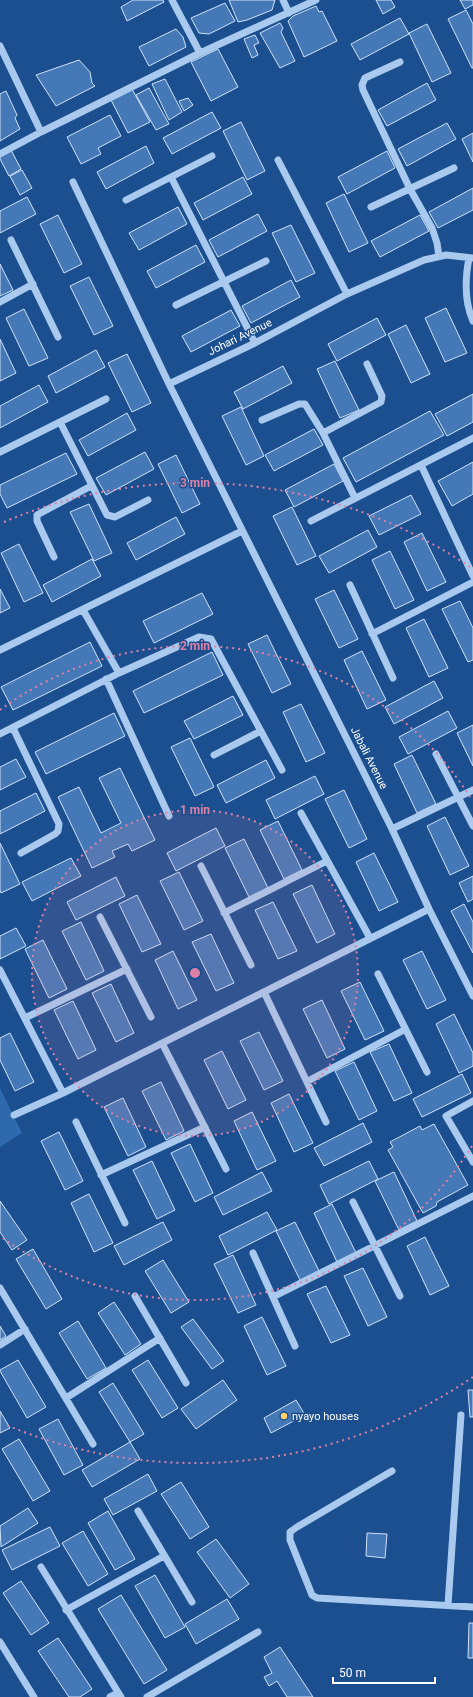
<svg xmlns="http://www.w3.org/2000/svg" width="473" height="1697" viewBox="0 0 473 1697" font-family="Roboto,sans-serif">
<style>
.green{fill:#2e69ad}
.building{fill:#4478b7;stroke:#cfe3fa}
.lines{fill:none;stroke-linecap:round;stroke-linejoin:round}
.minor{stroke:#a9c9ee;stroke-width:7}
.ring{fill:none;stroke:#dd80a5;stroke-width:2;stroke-dasharray:2 4}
.poi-dot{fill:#ffd166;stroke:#1b4f8f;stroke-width:1.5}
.labels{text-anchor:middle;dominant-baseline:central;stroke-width:3;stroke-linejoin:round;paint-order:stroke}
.street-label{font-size:11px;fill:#fff;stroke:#1b4f8f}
.poi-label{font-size:11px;fill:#fff;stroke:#1b4f8f;text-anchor:start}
.centre{fill:#dd80a5;stroke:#1b4f8f;stroke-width:2}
.ring-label{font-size:12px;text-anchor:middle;font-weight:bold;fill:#dd80a5;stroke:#1b4f8f;stroke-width:3;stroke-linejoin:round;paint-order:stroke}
</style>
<rect width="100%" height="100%" fill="#1b4f8f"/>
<path class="green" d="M0 1088 22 1133 0 1147Z"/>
<path class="building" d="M133 0H163L164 2 127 21 121 7Z
M229 0H275L272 10 247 20 238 22Z
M376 0H391L395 7 383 14Z
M460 0H473V5L465 9Z
M225 3 235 21 209 34 199 33 191 18Z
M316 6 319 12 322 11 337 41 304 57 288 21 293 16Z
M466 10 473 24V68H472L448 19Z
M400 18 409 34 360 60 351 44Z
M280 23 283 28 281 32 295 61 280 68 260 33Z
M427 24 451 73 432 82 409 33Z
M176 29 183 37 186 47 149 66 139 47Z
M255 35 259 43 254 45 258 55 252 58 244 39Z
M218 49 238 87 211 101 191 62Z
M79 60 90 72 92 83 95 86 56 106 36 75Z
M165 79 182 112 169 120 152 84Z
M427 83 436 100 387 126 378 110Z
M149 88 169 124 156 130 136 95Z
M132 89 150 122 128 133 111 100Z
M6 91 17 115 15 118 20 129 0 141V94Z
M188 98 193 105 184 111 179 101Z
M212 112 221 128 172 154 163 138Z
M110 115 121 136 98 148 101 154 81 164 67 137Z
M241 122 265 171 247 180 223 131Z
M447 123 456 139 407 166 398 149Z
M473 133V162L462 139Z
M146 146 154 163 106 189 97 172Z
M11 150 21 169 9 176 0 159V156Z
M387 151 395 168 347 194 338 177Z
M22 170 32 188 20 195 10 176Z
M243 177 252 194 203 220 194 203Z
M473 188V210L438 228 429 212Z
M344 194 368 243 349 252 326 203Z
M27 197 36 214 0 233V211Z
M178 207 187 224 139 250 129 233Z
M258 214 267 231 218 257 209 240Z
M58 215 82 264 64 273 40 224Z
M420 215 429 231 380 257 371 241Z
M291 225 315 273 296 282 272 233Z
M196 245 205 262 156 288 147 271Z
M0 264 13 290 0 296Z
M89 277 113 326 94 335 70 286Z
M291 280 300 297 251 323 242 306Z
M446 308 467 353 445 362 425 318Z
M24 309 48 358 29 366 6 318Z
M231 310 240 326 191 352 182 336Z
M377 318 386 335 337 361 328 344Z
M406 325 430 374 411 383 388 334Z
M0 339 16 373 0 381Z
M96 350 105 367 56 393 48 376Z
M127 354 151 403 132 412 108 363Z
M335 361 359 410 340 418 317 369Z
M283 366 292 383 243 409 234 392Z
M39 385 48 402 0 428V406Z
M473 394V422L447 436 435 414Z
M241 407 264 456 246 465 222 416Z
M430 411 444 435 356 482 343 458Z
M127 413 136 430 88 456 79 440Z
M314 429 323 445 274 471 265 455Z
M145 452 154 469 106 495 96 478Z
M66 453 77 474 7 508 0 494V485Z
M176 455 200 504 182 513 158 464Z
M473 462V494L452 506 438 481Z
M334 464 343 481 294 507 285 490Z
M411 495 421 514 379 535 369 516Z
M89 504 112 553 94 561 70 512Z
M292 507 316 556 297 565 273 516Z
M176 517 185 534 136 560 127 543Z
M368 530 377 547 329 573 319 556Z
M422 533 446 582 427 591 404 542Z
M19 544 43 593 24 602 1 553Z
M390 551 414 600 395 609 372 560Z
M92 559 101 576 52 602 43 585Z
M0 589 10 608 0 613Z
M334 590 358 639 339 648 315 599Z
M202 593 213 614 154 643 143 621Z
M460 601 473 628V660L468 662 442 609Z
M424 619 448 668 429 677 406 628Z
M267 635 291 684 272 693 248 644Z
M90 642 102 666 13 710 1 687Z
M362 651 386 700 367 709 344 660Z
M212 652 223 675 144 713 133 691Z
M434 681 443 698 394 724 385 707Z
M233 696 243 715 194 739 184 721Z
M301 704 325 753 306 762 283 712Z
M448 711 457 728 408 754 399 737Z
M114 713 125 736 46 774 35 752Z
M473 725V766L457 733Z
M190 738 214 787 195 796 171 747Z
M412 755 436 804 417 813 394 764Z
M16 759 26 777 0 790V767Z
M266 760 275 778 226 803 217 785Z
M120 768 155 840 132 851 128 844 112 851 115 857 92 868 58 797 79 787 101 833 121 823 99 778Z
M315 776 324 794 275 819 266 800Z
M344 790 367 839 349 848 325 799Z
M36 793 45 811 0 834V811Z
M445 817 469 866 450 875 427 826Z
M278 821 302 870 284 879 260 830Z
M216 828 225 846 176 871 167 853Z
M244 839 268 888 249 897 225 848Z
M0 843 20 884 1 893 0 890Z
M374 853 398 902 379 911 356 862Z
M71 858 81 876 32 901 22 882Z
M179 872 203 921 184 930 160 881Z
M473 876V899L468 902 459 883Z
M116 877 125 896 76 920 67 902Z
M312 885 335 934 317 943 293 894Z
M137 895 161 944 142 952 119 904Z
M273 902 297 951 278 959 255 910Z
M464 904 473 922V953L451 911Z
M81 922 104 971 86 980 62 931Z
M16 928 26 946 0 959V936Z
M211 934 234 983 216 991 192 942Z
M43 940 67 989 49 998 25 949Z
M173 951 197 1000 178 1009 155 960Z
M422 951 446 1000 427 1009 403 960Z
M360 982 384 1031 365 1040 341 991Z
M111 984 134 1033 116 1042 92 993Z
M322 1000 345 1049 327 1058 303 1009Z
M73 1001 96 1050 78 1059 54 1010Z
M454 1014 473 1053V1066L459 1073 436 1024Z
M259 1032 283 1081 264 1090 240 1041Z
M10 1033 34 1082 15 1091 0 1060V1038Z
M389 1044 412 1093 394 1101 370 1052Z
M222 1051 246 1100 228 1109 204 1060Z
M354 1062 377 1111 359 1120 335 1071Z
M462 1074 471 1093 422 1117 413 1099Z
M161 1082 184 1131 166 1140 142 1091Z
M289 1094 313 1143 294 1152 271 1103Z
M123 1098 146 1147 128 1156 104 1107Z
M252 1112 276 1161 257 1170 234 1121Z
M363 1123 372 1142 324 1166 314 1148Z
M434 1124 468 1185 437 1202 436 1206 423 1213 388 1150 393 1147 390 1142 420 1126 422 1130Z
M59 1132 83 1181 65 1190 41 1141Z
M190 1144 213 1193 195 1202 171 1153Z
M152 1161 175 1210 157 1219 133 1170Z
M369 1161 378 1179 329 1204 320 1185Z
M262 1172 272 1191 223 1215 214 1197Z
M394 1172 417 1221 399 1230 375 1181Z
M89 1194 113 1243 94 1252 71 1203Z
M0 1201 27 1240 12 1250 0 1232Z
M332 1204 356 1253 337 1262 314 1213Z
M267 1212 277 1230 228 1255 219 1236Z
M163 1222 172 1240 124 1265 114 1246Z
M295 1222 319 1271 300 1280 276 1231Z
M425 1237 449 1286 430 1295 407 1246Z
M33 1249 62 1299 46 1309 16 1259Z
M233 1255 256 1305 238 1313 214 1264Z
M163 1260 189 1302 171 1313 145 1271Z
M363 1268 387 1317 368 1326 344 1276Z
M326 1286 350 1335 331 1343 307 1294Z
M114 1302 141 1344 125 1355 98 1313Z
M262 1317 286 1366 267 1375 244 1326Z
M193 1319 224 1361 212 1369 181 1327Z
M78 1321 106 1368 87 1379 59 1333Z
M0 1326 6 1336 0 1340Z
M18 1360 46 1407 27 1418 0 1371V1370Z
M148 1360 178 1408 162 1418 132 1370Z
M223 1380 237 1400 196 1429 181 1409Z
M113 1383 144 1434 130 1442 99 1392Z
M468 1390H473V1417H470Z
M296 1400 305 1415 271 1433 264 1418Z
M0 1411 10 1428 0 1433Z
M58 1419 83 1465 64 1475 39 1429Z
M19 1439 50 1491 33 1501 2 1449Z
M130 1442 140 1459 92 1487 82 1470Z
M148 1474 157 1491 113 1515 104 1499Z
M181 1482 209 1527 190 1539 161 1494Z
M28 1508 38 1523 1 1547 0 1526Z
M108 1511 135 1559 115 1570 88 1523Z
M50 1527 60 1546 12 1570 2 1550Z
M83 1531 108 1574 88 1586 62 1543Z
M367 1533 387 1534 385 1558 366 1556Z
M216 1539 249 1584 230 1598 197 1552Z
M155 1575 185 1627 165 1638 135 1586Z
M21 1581 49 1623 31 1635 3 1593Z
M121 1595 167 1670 144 1684 98 1609Z
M227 1599 239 1619 196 1644 185 1624Z
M469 1623H473V1658H468Z
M58 1638 92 1689 80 1697H69L38 1651Z
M280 1647 313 1697H287L277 1681 269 1686 264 1677 272 1673 264 1657Z"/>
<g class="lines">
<path class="minor" d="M283 0 289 13
M0 46 41 132
M200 53 316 0
M400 62 365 78 362 85 363 90 410 189 432 228 437 243 439 256
M0 154 41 132 200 53 172 0
M278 160 347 294
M171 177 255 343
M73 182 169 384
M126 200 212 156
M371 207 454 168
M11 240 58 337
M469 258C465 279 464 301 473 321
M473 258 446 255 424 260 347 294 255 343 169 384 392 829 429 909 473 996
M0 302 33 284
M176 305 266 261
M262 420 299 404H305L323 433 355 498
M60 422 107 515 115 517 148 500
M323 433 381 402 382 396 367 364
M0 452 106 399
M421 465 473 576
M311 521 473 438
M54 557 37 521V515L91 486
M350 585 393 678
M83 610 119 673
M372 634 473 582
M0 650 242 531
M106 679 169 816
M13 728 59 824 58 831 55 834 21 853
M0 734 119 673 199 637 211 639 282 770
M436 754 473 826
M214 755 261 731
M301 813 370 938
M392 829 473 790
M201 866 251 965
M224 913 327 861
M100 917 151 1017
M0 970 63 1093
M378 974 427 1072
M264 992 326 1122
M25 1018 127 969
M162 1043 226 1169
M308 1081 404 1030
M473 1101 446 1116 473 1162
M14 1115 63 1093 429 909
M76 1122 125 1223
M101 1175 205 1127
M353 1202 400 1296
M253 1253 295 1346
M0 1288 93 1444
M135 1296 186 1383
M273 1297 473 1196
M0 1345 25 1329
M66 1398 160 1338
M392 1471 297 1527 290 1532V1540L312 1595 317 1598 473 1607
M138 1511 192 1602
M41 1567 121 1697
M448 1605 461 1415
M66 1610 164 1556
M0 1642 34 1697
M110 1697 118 1693
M147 1697 258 1632"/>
</g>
<circle cx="195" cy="973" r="163" fill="#dd80a5" fill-opacity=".12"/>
<g class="ring">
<circle cx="195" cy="973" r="163"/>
<path d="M472 1146A327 327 0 0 1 0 1236M0 710A327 327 0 0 1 472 800"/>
<path d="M473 1377A490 490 0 0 1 4 1424M4 522A490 490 0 0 1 473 569"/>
</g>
<circle class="poi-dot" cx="284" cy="1416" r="4"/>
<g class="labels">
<g class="street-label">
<text transform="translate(240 337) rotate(-26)">Johari Avenue</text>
<text transform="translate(369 758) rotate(63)">Jabali Avenue</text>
</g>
<g class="poi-label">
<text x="292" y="1416">nyayo houses</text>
</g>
</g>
<circle cx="195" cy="973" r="6" class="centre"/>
<g class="ring-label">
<text x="195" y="487">3 min</text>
<text x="195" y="650">2 min</text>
<text x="195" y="814">1 min</text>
</g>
<path d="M333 1677v6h102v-6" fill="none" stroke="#ffffff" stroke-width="2"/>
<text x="339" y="1677" font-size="12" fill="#ffffff" stroke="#1b4f8f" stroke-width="3" paint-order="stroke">50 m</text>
</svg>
